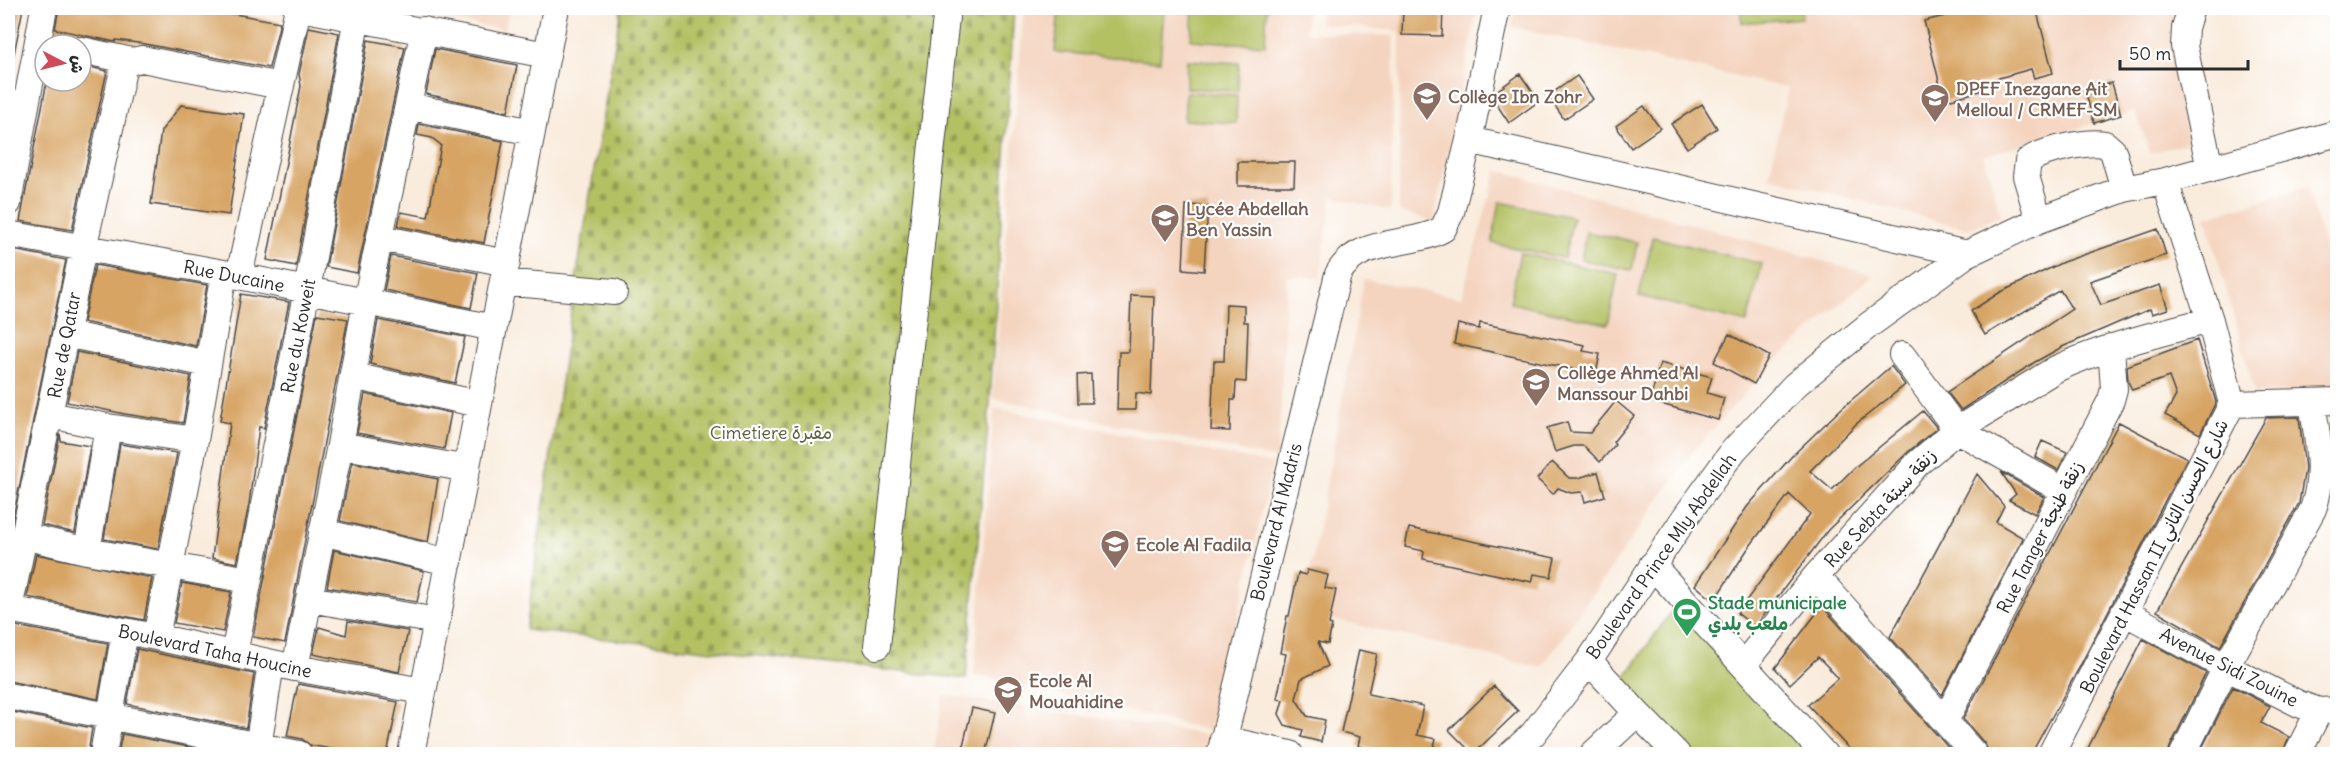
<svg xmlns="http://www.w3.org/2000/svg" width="2345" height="762" viewBox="0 0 2345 762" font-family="Delius,'Playpen Sans Arabic',sans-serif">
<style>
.built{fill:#f4d4bf}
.grass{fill:#b4c164;stroke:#707648;stroke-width:1.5}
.cemetery{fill:url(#cemetery-stones);stroke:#707648;stroke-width:1.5}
.building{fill:#d7a463}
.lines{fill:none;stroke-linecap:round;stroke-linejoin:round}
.minor-casing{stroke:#4a4846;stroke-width:28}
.minor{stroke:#fff;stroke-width:26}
.labels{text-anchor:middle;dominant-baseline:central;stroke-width:4.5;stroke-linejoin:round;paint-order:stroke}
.education-label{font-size:18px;font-weight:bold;fill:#785e54;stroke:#fff;text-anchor:start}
.street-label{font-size:18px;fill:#2b2b2b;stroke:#fff}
.park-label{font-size:18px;fill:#5b603f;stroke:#fff}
.leisure-label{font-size:18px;font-weight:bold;fill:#27864d;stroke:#fff;text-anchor:start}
</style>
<defs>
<pattern id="cemetery-stones" width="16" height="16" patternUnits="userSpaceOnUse" patternTransform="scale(1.5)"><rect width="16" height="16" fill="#b4c164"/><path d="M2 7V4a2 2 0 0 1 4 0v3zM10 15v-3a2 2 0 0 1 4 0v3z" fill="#939d53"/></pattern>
</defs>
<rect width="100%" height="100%" fill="#fff"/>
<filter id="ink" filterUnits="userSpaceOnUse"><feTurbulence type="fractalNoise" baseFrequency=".0167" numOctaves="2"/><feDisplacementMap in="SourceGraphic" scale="12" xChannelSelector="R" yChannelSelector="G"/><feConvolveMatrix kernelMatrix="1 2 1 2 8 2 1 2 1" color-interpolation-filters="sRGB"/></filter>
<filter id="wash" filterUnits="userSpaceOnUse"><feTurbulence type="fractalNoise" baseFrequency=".008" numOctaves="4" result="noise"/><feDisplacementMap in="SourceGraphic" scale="24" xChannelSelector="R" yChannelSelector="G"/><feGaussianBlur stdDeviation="1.35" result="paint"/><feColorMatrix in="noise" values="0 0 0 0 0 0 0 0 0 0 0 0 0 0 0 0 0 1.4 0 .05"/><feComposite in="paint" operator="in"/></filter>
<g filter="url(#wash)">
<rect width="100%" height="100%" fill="#f9ecdd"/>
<path class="built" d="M393 8H509L505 30Z
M1024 8H1307L1306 33 1394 36 1391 211 1332 197 1320 278 1287 276 1278 459 993 398Z
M1320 8H1478L1434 221 1399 212 1400 31 1319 24Z
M1516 8H2183L2206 138 2150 153 2135 111 1984 156 2001 216 1968 229 1769 177 1788 88 1512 27Z
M1497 170 1873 275 1772 364 1692 452 1541 668 1303 612 1364 279 1461 298Z
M2307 187 2333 276 2337 282V393H2255L2206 217Z
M994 408 1273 464 1212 731 974 674Z
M944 695 1210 735 1206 754H933Z"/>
<path class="grass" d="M1059 8H1164L1160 61 1055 52Z
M1193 8H1267L1265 45 1191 40Z
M1740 8H1801L1802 18 1742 23Z
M1187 60 1239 63 1238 91 1186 88Z
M1186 92 1237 95 1236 123 1184 120Z
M1500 202 1573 217 1564 258 1492 243Z
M1586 232 1637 242 1632 270 1581 260Z
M1653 237 1762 264 1747 323 1639 296Z
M1520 253 1618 274 1608 324 1510 303Z
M1683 595 1829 754H1645L1661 739 1623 680Z"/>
<path class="cemetery" d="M621 8H1014L990 402 966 679 526 630 573 297Z"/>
<g id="blocks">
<path class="building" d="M8 8H23L14 54 8 53Z
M59 8H200L280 22 269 68 145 44 116 40 115 42 55 29Z
M1403 8H1443L1442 36 1402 35Z
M1943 8H2036L2053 73 2034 78 2031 69 1977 84 1980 91 1944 101 1924 21 1945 16Z
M309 27 339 33 296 266 267 260 301 86 299 74Z
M368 40 405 47 357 273 326 267Z
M435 49 517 65 508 112 426 94Z
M81 65 107 71 72 230 20 221 47 81H81Z
M1520 74 1539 101 1509 123 1493 99 1494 93Z
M1577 76 1593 99 1564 119 1548 96Z
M2112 83 2121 115 2094 123 2085 90Z
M1702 104 1717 128 1687 148 1671 124Z
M181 105 244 114 229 215 151 204 161 131Z
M1644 106 1660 128 1631 148 1616 126Z
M419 124 503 141 484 243 398 226 401 212 428 217 441 145 432 138 417 135Z
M1238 162H1295L1294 186H1238Z
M1186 205 1208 206 1204 271 1183 269Z
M2158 229 2166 255 2090 281 2101 305 2160 285 2168 309 2152 314 2150 309 2062 347 2035 362 1961 410 1947 392 2072 309 2060 290 1985 335 1971 311 1999 293 2063 262Z
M13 250 66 260 8 542V281Z
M391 256 478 273 471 308 384 290Z
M95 265 207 285 196 346 83 322Z
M241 294 289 302 264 428 259 427 249 504 237 563 212 558 230 423 220 421Z
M1131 295 1154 296 1151 395 1136 393 1135 410H1117L1119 352H1129Z
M1226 304 1244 305V322H1248L1246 382 1236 381 1235 400H1231L1230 431 1211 430 1214 361H1224Z
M317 314 348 319 285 643 253 637Z
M378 320 465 337 455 383 370 364Z
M1480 323 1585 345 1583 351 1600 354 1596 374 1454 344 1458 324 1479 329Z
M1729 334 1769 356 1754 384 1714 362Z
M2197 340 2216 402 2200 434 2165 415 2176 396 2169 377 2132 390 2128 381 2127 366Z
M77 352 191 376 183 423 125 414 67 402Z
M1660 363 1712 377 1707 393 1724 398 1718 420 1650 401Z
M1891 366 1905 385 1856 424 1810 471 1832 490 1854 468 1923 411 1937 428 1908 452 1828 530 1755 627 1737 613 1810 514 1789 494 1747 550 1714 601 1695 585 1747 507 1792 456 1842 408Z
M1091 374 1092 403H1078L1077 375Z
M365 394 451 413 444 449 357 433Z
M1616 401 1634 416 1613 442 1615 445 1600 462 1584 446H1574L1555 452 1547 428 1567 422 1570 432 1590 433Z
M2299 417 2305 469 2299 503 2220 647 2157 611 2266 418Z
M2119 422 2187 458 2079 668 2031 754H1989L1985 744 1963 719Z
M60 434 61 441 90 446 75 533 42 525Z
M2042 441 2067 452 2058 470 2035 457Z
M120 444 177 453 158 549 104 539Z
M352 462 438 479 428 542 340 521Z
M1552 462 1569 478H1578L1598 472 1605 496 1585 502 1582 492 1571 493 1558 488 1553 494 1537 479Z
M2001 472 2044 497 2035 514 2009 500 2016 494Z
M1977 474 2004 506 1996 522 2023 538 1942 695 1890 637Z
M1409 528 1555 558 1551 577 1534 574 1532 582 1423 559 1424 551 1405 547Z
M334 550 424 571 417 602 327 587Z
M36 554 152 578 144 620 27 597Z
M1307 570 1328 575 1325 588 1336 590 1329 624 1332 625 1328 644 1318 642 1328 666 1301 679 1296 699 1307 716 1325 720 1321 742 1301 737 1303 730 1285 725 1279 714 1283 700 1277 699 1286 654 1280 653 1287 616H1289L1298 573 1306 575Z
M182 583 231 592 223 632 174 623Z
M1822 606 1954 754H1854L1808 705 1838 678 1828 667 1818 657 1790 684 1775 668Z
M348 621 408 631 399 672 313 654 319 627 346 635Z
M16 626 108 643 98 699 8 681V655L13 628Z
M2143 639 2206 673 2170 747 2168 754H2085Z
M137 649 254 674 246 728 127 704Z
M1359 650 1377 654 1368 694 1423 706 1417 735 1436 739 1432 754H1395L1358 746 1360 737 1341 732Z
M298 684 398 702 387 754H356L310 745 302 739 287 736Z
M1494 686 1518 711 1473 754 1449 730Z
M2233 687 2270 706 2261 723 2289 737 2282 754H2199Z
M972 708 995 713 985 754H961Z
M8 711 92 728 88 754H8Z
M122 734 225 754H118Z"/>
</g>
</g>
<g filter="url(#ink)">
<use href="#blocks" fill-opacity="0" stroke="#4a4846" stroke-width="1.5"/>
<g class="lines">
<g class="minor-casing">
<path id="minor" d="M300 8 547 55
M1497 8 1469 140 1967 254
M2191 8 2185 28 2184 46 2210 169
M81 50 132 61
M408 106 532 132
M8 203 44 8
M2039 220 2026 176 2028 161C2042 150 2088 141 2105 144L2113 151 2124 189
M8 234 224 273 494 328
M380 238 507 263
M239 276 298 8
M503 282 614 292
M66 334 208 364
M1902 355 1957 430 2064 491
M353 376 479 404
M2232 404 2338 401
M50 415 108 427 195 440
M340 445 467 469
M322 532 449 562
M24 536 87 551 249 580
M87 551 108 427
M1652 565 1824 754
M1816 576 1974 754
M309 599 437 621
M8 609 156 637 295 668 423 691
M2124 612 2226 667 2299 704 2319 711 2338 710
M8 614 83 249 124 66 132 61 142 59 281 86
M156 637 195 440 224 273
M877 646 947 8
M234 654 307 290 357 17
M1589 661 1637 713 1593 754
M1743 665 1816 576 1918 463 1957 430 2056 369C2105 346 2158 334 2210 320
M295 668 340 445 366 302 424 30
M8 696 299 754
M1637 713 1677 754
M1945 721 2111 400 2114 389 2111 347
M1223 739 1290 754
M103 754 125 632
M257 754 271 663
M411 754 556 8
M1220 754 1338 274C1359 236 1409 248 1443 229L1451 212 1469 140
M1511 754 1533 734 1589 661 1686 516 1734 450 1795 385 1869 325 1967 254 2039 220 2124 189 2165 181 2338 133
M2051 754 2232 404 2210 320 2165 181
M2183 754 2226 667 2313 509C2326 474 2317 437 2312 402
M2297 754 2319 711"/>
</g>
<use href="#minor" class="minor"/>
</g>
</g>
<defs>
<g id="school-pin" transform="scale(1.5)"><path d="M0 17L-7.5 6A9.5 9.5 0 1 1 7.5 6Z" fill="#8d6e63" stroke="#fff"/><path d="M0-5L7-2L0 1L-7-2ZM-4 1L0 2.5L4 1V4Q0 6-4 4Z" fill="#fff"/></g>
<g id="stadium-pin" transform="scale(1.5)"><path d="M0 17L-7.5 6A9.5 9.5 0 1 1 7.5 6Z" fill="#2e9e5b" stroke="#fff"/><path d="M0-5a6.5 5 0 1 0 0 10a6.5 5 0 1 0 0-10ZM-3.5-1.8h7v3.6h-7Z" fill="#fff"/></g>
</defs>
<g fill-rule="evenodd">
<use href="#school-pin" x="1427" y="96"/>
<use href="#school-pin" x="1935" y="98"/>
<use href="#school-pin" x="1165" y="218"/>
<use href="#school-pin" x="1536" y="382"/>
<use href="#school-pin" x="1115" y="544"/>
<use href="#stadium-pin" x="1687" y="612"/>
<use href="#school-pin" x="1008" y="690"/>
</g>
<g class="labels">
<g class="education-label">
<text x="1956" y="88">DPEF Inezgane Ait<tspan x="1956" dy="21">Melloul / CRMEF-SM</tspan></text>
<text x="1448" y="96">Collège Ibn Zohr</text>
<text x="1186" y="208">Lycée Abdellah<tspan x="1186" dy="21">Ben Yassin</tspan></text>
<text x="1557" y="372">Collège Ahmed Al<tspan x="1557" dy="21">Manssour Dahbi</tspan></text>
<text x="1136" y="544">Ecole Al Fadila</text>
<text x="1029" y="680">Ecole Al<tspan x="1029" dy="21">Mouahidine</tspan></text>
</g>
<g class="street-label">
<text transform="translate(234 276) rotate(11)">Rue Ducaine</text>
<text transform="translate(298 336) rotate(-79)">Rue du Koweit</text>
<text transform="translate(64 345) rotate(-79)">Rue de Qatar</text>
<text transform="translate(1880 508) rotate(-47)">Rue Sebta زنقة سبتة</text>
<text transform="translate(1276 522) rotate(-76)">Boulevard Al Madris</text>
<text transform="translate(2040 537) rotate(-63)">Rue Tanger زنقة طنجة</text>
<text transform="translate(1661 556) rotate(-55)">Boulevard Prince Mly Abdellah</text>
<text transform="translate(2154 556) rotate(-63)">Boulevard Hassan II شارع الحسن الثاني</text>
<text transform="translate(215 651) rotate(12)">Boulevard Taha Houcine</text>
<text transform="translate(2229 667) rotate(27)">Avenue Sidi Zouine</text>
</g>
<g class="park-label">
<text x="771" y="432">Cimetiere مقبرة</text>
</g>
<g class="leisure-label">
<text x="1708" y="602">Stade municipale<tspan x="1708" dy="21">ملعب بلدي</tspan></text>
</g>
</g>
<rect width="2345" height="762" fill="none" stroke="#fff" stroke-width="30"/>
<g transform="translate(63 63) rotate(97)"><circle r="28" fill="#ffffff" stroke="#aaaaaa" stroke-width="1.5"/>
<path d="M0-4.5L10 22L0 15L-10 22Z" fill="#d1495b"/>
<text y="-9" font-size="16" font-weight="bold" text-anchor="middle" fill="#2b2b2b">ش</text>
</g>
<path d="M2120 60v9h128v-9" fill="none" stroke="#2b2b2b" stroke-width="3"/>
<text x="2129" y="60" font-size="18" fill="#2b2b2b" stroke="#ffffff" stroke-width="4.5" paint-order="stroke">50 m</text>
</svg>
